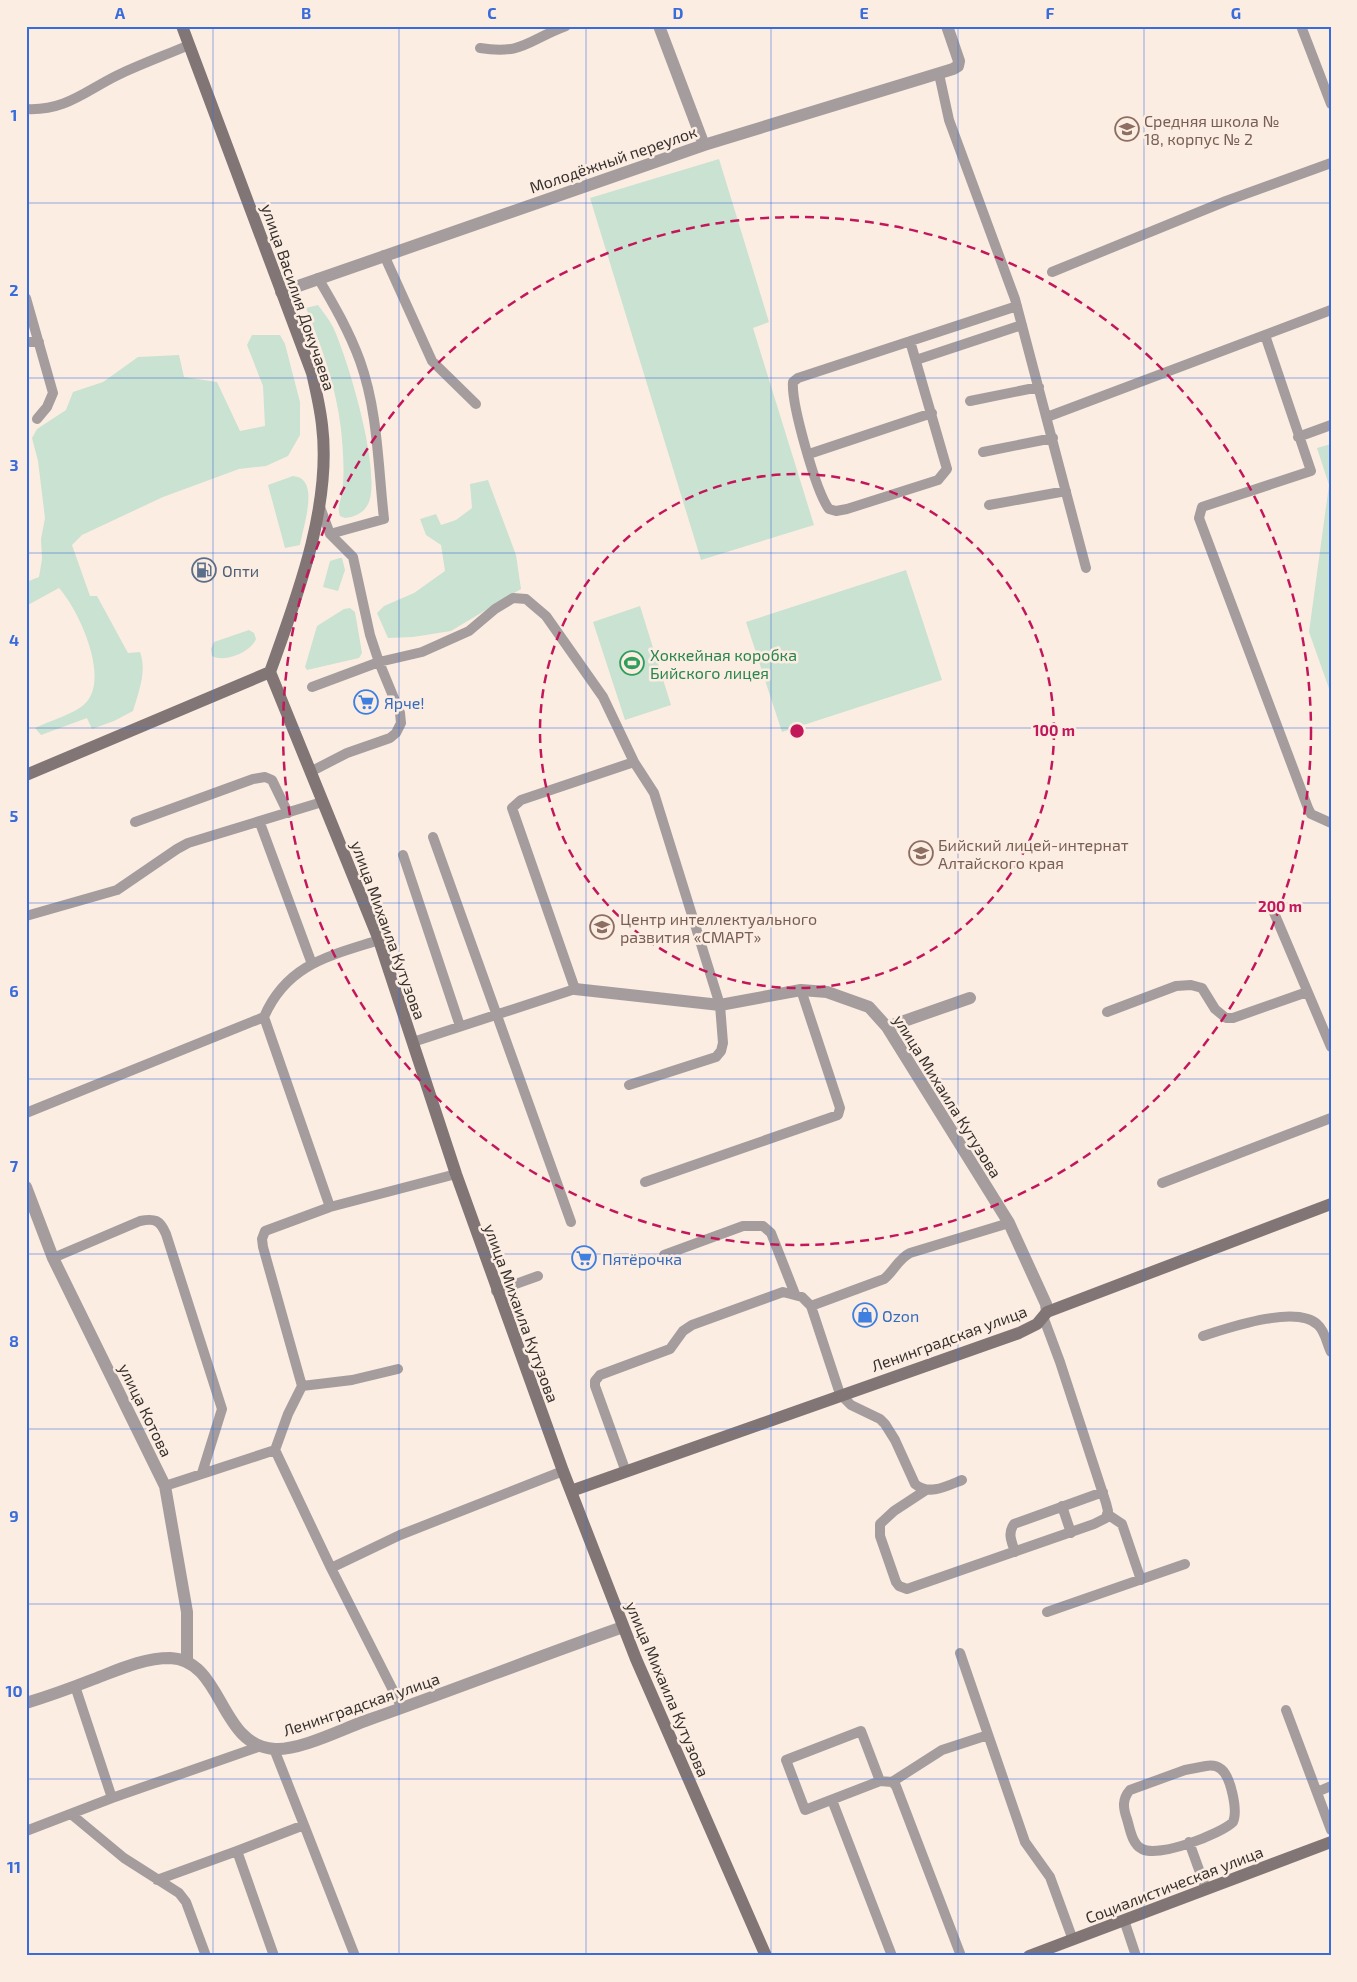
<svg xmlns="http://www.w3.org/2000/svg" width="1357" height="1982" viewBox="0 0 1357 1982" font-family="'Exo 2',sans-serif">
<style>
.green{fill:#cae2d1}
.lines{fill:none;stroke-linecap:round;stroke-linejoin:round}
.lane{stroke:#a59d9d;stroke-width:10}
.street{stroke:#a59d9d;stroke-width:12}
.secondary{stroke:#817675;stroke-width:12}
.grid{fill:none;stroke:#386cdc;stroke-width:1;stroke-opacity:0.55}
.ring{fill:none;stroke:#c2185b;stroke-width:2.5;stroke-dasharray:9 6}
.labels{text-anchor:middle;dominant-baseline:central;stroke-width:5;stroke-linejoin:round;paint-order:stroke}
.education-label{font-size:16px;fill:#785e54;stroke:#fcede3;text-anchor:start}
.street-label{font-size:16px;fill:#37312e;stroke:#fcede3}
.service-label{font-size:16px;fill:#4e5e75;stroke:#fcede3;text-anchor:start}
.leisure-label{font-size:16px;fill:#27864d;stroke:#fcede3;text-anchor:start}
.shop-label{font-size:16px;fill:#366cbe;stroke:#fcede3;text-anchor:start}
.centre{fill:#c2185b;stroke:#fcede3;stroke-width:2.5}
.ring-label{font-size:15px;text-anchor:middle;font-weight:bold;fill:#c2185b;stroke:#fcede3;stroke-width:5;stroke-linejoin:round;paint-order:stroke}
.neatline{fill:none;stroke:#386cdc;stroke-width:2}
.grid-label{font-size:16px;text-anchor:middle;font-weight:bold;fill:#386cdc}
</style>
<rect width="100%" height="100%" fill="#fcede3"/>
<path class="green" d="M719 159 769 322 753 328 814 525 701 560 590 198Z
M318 305C323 312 329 319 333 327 348 359 381 469 369 502 365 512 356 517 345 518L340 516C337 509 340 502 342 494 345 473 343 450 341 429 336 387 322 347 306 308Z
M252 335H280L285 344 300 402V435L288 456 266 466 239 469 163 497 82 535 72 545 90 596H97L128 653 140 652C147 671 139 691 133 711L114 721 92 729 87 718 41 735 35 728C49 721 68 716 81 707 114 685 79 610 59 588L26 606V582L39 577 42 559 41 539 45 518 38 461 32 438 37 429 66 410 73 392 103 382 138 357 179 355 184 377 217 382 240 431 265 426 263 386 247 345Z
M1331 444V694L1309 632 1329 485 1317 448Z
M293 476C321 478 303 526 300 545L285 548 268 485Z
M488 480 516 555 521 589 451 631 413 637 388 638 377 613 384 606 414 593 445 571 441 545 426 535 420 519 436 514 441 525 456 520 472 508 470 484Z
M340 558H342L345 570 338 591 323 587 330 561Z
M906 570 942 680 782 732 746 622Z
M640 606 671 705 625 720 593 622Z
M350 608 355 612 362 653 359 658 307 670 305 667 317 626 344 609Z
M249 630 254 633 256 639C251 652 225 663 212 656L211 649 214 642Z"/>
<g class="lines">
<path class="lane" d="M1301 26 1331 104
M480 48C523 55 528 40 566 26
M939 74 949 120 1015 299 1086 568
M26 109C66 111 85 91 118 75 141 64 166 55 189 45
M384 255 432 361 476 404
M1052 272 1226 201 1331 163
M318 278C334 305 349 331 360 361 378 411 378 466 384 519L330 534
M26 298 53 393 47 407 37 419
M1265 335 1311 471 1202 507 1199 518 1308 808 1311 814 1331 823
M910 341 947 469 938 480 847 509 836 511 829 509C816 492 791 403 793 382L798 378 1017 306
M26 342H39
M916 360 1022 325
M970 401 1039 387
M1047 417 1331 310
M1298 437 1331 425
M983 452 1053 438
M809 454 932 413
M989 505 1066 491
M320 507 330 534 353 557 370 635 379 662 422 652 469 631 495 609 513 598 526 599 546 616 603 697 634 762 654 793 720 1005 723 1043 721 1051 716 1057 629 1085
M310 772 347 753 390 738 396 733 401 723 400 713 379 662 312 687
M135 822 253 779 265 777 272 780 288 813
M260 823 312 964
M433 837 571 1222
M403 855 460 1026
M1272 908 1331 1047
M26 916 117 890 177 849 188 843 322 802
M1107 1012 1176 986 1191 985 1202 988 1215 1009 1226 1018H1233L1307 992
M264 1017 330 1207
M413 1042 575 989 512 808 521 800 634 762
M26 1113 264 1017C287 964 329 956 379 940
M645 1182 838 1115 840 1108 801 990
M1162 1183 1331 1118
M664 1255 743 1226H763L771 1233 795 1294
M53 1258 140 1221C155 1218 160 1220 166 1234L222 1409 202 1473
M496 1291 538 1276
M811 1306 884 1279C894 1271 898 1259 910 1253L1009 1223
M1203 1336C1228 1328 1297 1304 1318 1325 1325 1331 1327 1344 1331 1352
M302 1386 352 1380 398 1369
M275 1450 288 1414 302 1386 263 1247 262 1239 265 1231 330 1207 456 1174
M626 1472 595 1386V1381L600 1375 670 1349 683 1331 692 1325 783 1292 802 1297 811 1306 840 1394 851 1405 880 1419 885 1424 895 1440 915 1484C929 1496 947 1486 962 1480
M165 1486 275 1450 331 1568
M926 1490 894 1511 880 1524V1536L896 1582 899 1586 907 1589 1094 1524 1106 1518 1108 1511 1106 1503 1060 1362 1044 1319
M1062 1506 1071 1533
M1107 1514 1122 1524 1141 1580
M1015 1552C1012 1542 1007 1534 1014 1524L1103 1492
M1047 1612 1185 1564
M960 1653 1025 1842 1050 1877 1073 1940
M402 1708 331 1568 400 1535 563 1471
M1286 1710 1331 1830
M1206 1766C1211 1765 1217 1766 1221 1769 1231 1777 1238 1811 1233 1822 1221 1834 1159 1858 1142 1849 1132 1844 1130 1829 1127 1819 1123 1808 1122 1799 1130 1790L1185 1770Z
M880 1781 861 1731 786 1760 805 1810 880 1781 892 1782 896 1786 961 1956
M892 1782 942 1750 988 1735
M1317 1792 1331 1786
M112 1798 261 1746
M832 1800 892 1956
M71 1814 124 1858 179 1893 186 1902 206 1956
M304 1825 355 1956
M26 1831 112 1798 75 1686
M1189 1842 1206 1889
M157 1880 237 1851
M1124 1920 1136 1956
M274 1956 237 1851 304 1825 274 1749"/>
<path class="street" d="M659 26 704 145
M281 292 704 145 953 69 958 66 959 61 947 26
M575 989 720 1005 801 990 827 992 869 1007 887 1027 1009 1223 1046 1304 1047 1312
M887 1027 970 998
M26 1187 53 1258 165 1486 187 1612V1661
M26 1703C49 1696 71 1688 94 1679 118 1670 143 1658 170 1658 224 1660 218 1746 275 1749 301 1750 340 1730 365 1721 451 1691 537 1657 623 1627"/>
<path class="secondary" d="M182 26 312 373C316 390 320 407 322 425 332 506 297 597 270 672
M270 672 379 940 456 1174 563 1471 636 1659 766 1956
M26 775 270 672
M571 1491 1019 1333 1037 1324 1047 1312 1331 1204
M1029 1956 1331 1842"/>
</g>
<path class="grid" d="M213 26V1956M399 26V1956M586 26V1956M771 26V1956M958 26V1956M1144 26V1956M26 203H1331M26 378H1331M26 553H1331M26 728H1331M26 903H1331M26 1079H1331M26 1254H1331M26 1429H1331M26 1604H1331M26 1779H1331"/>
<g class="ring">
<circle cx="797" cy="731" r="257"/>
<circle cx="797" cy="731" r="514"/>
</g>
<defs>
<g id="school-ring" transform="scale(1.25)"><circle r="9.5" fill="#fcede3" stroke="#8d6e63" stroke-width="1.5"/><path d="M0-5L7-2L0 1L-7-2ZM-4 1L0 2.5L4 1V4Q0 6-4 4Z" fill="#8d6e63"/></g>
<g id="fuel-ring" transform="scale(1.25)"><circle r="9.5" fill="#fcede3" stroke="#5c6f8a" stroke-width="1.5"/><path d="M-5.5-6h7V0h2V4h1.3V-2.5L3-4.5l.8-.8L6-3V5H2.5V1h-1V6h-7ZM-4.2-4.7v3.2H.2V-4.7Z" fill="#5c6f8a"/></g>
<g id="stadium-ring" transform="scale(1.25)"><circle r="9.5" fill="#fcede3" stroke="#2e9e5b" stroke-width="1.5"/><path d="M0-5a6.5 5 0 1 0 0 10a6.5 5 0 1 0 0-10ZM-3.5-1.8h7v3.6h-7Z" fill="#2e9e5b"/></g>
<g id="supermarket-ring" transform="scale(1.25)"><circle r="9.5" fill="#fcede3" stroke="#3f7fe0" stroke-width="1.5"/><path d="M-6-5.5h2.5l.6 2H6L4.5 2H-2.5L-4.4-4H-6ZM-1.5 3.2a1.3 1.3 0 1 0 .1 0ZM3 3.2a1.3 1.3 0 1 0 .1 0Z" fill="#3f7fe0"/></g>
<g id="shop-ring" transform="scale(1.25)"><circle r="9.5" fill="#fcede3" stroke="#3f7fe0" stroke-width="1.5"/><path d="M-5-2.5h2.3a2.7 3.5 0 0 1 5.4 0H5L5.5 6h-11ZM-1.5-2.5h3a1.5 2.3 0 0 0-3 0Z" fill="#3f7fe0"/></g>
</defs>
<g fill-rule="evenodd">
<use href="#school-ring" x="1127" y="129"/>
<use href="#fuel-ring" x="204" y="570"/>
<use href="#stadium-ring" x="632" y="663"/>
<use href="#supermarket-ring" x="366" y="702"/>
<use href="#school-ring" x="921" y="853"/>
<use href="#school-ring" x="602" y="927"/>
<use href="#supermarket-ring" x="584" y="1258"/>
<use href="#shop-ring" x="865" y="1315"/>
</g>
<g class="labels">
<g class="education-label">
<text x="1144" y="120">Средняя школа №<tspan x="1144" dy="18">18, корпус № 2</tspan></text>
<text x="938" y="844">Бийский лицей-интернат<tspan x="938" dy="18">Алтайского края</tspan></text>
<text x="620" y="918">Центр интеллектуального<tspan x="620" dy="18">развития «СМАРТ»</tspan></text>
</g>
<g class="street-label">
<text transform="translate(613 159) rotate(-19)">Молодёжный переулок</text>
<text transform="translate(299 297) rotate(71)">улица Василия Докучаева</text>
<text transform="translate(389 930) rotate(70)">улица Михаила Кутузова</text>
<text transform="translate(948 1096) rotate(58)">улица Михаила Кутузова</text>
<text transform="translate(522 1313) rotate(70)">улица Михаила Кутузова</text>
<text transform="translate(949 1338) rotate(-20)">Ленинградская улица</text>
<text transform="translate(146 1410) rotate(64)">улица Котова</text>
<text transform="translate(668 1689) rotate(67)">улица Михаила Кутузова</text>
<text transform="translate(361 1704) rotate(-19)">Ленинградская улица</text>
<text transform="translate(1174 1884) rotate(-21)">Социалистическая улица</text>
</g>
<g class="service-label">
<text x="222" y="570">Опти</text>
</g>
<g class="leisure-label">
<text x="650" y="654">Хоккейная коробка<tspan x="650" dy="18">Бийского лицея</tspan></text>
</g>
<g class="shop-label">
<text x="384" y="702">Ярче!</text>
<text x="602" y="1258">Пятёрочка</text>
<text x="882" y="1315">Ozon</text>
</g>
</g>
<circle cx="797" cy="731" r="8" class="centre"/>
<g class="ring-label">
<text x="1054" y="736">100 m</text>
<text x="1280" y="912">200 m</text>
</g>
<rect width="1357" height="1982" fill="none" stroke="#fcede3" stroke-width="55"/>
<rect x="28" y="28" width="1302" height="1926" class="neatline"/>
<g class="grid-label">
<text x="120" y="19">A</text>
<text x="306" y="19">B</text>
<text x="492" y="19">C</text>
<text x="678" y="19">D</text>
<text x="864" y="19">E</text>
<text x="1050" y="19">F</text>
<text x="1236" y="19">G</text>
<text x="14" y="121">1</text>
<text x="14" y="296">2</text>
<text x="14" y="471">3</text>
<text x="14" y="646">4</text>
<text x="14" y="822">5</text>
<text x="14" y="997">6</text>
<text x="14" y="1172">7</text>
<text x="14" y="1347">8</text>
<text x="14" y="1522">9</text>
<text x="14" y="1697">10</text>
<text x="14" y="1873">11</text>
</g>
</svg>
